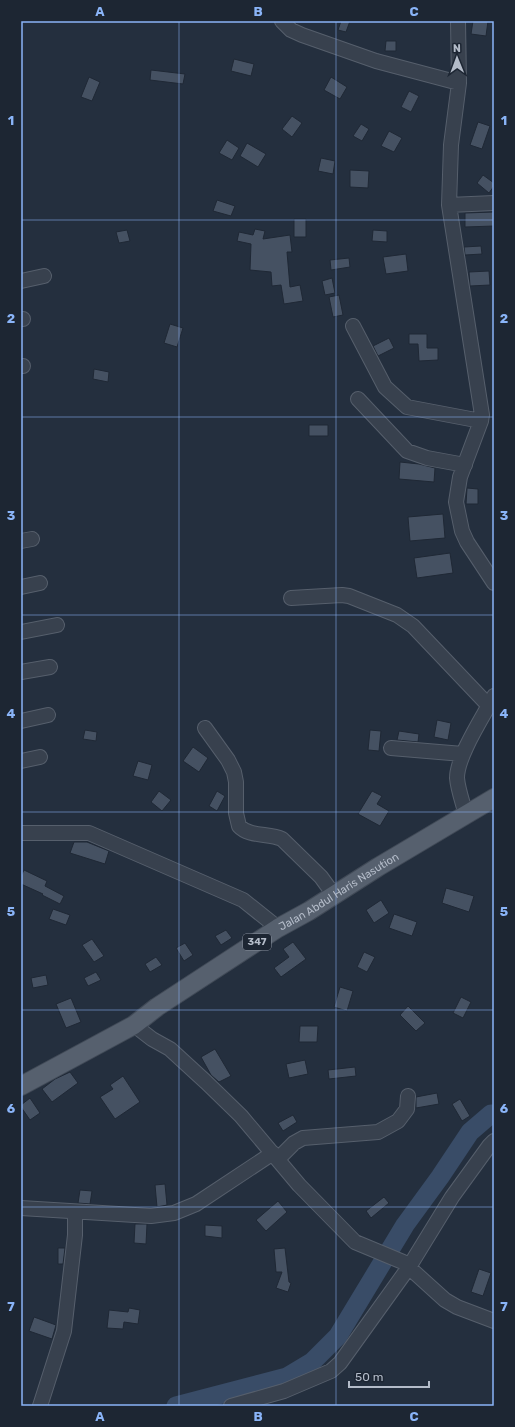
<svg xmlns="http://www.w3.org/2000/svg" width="515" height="1427" viewBox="0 0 515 1427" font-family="Rubik,sans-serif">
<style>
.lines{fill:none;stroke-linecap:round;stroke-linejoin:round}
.river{stroke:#394c67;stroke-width:19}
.building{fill:#455162;stroke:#1f2835}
.minor-casing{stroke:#565f6c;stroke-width:16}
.major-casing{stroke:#414a57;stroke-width:20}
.minor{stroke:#38414e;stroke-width:14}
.major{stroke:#56606e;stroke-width:18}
.grid{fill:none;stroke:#8ab4f8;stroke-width:1;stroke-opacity:0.55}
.labels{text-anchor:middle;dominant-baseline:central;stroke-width:4;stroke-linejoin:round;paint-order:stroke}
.shield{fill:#1d2633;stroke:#878f9c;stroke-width:1}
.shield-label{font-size:10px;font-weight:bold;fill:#b4bcc9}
.street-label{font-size:11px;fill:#b4bcc9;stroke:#1d2633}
.neatline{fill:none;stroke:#8ab4f8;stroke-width:1.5}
.grid-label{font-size:13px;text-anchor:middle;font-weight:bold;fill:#8ab4f8}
</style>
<rect width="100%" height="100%" fill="#242f3e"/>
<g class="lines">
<path class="river" d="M176 1406 287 1377 312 1362 338 1336 405 1225 440 1177 470 1132 491 1114H494"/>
</g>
<path class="building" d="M341 21H350L346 32 338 30Z
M473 21H488L486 36 471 34Z
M386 41H396V51H385Z
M234 59 254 64 251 76 231 71Z
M151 70 185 74 183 84 150 80Z
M89 77 100 82 92 101 81 97Z
M331 77 347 87 340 99 324 90Z
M409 91 419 96 411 112 401 107Z
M292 116 302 123 292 137 282 129Z
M478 122 490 126 482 149 470 145Z
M361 124 369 129 362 141 353 136Z
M389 131 402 138 394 152 381 146Z
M227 140 239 148 232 160 219 153Z
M247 143 266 154 258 167 240 156Z
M321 158 335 161 333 174 318 171Z
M350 170 369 171 368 188 350 187Z
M483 175 494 183V186L489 193 477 183Z
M217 200 235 206 231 216 213 211Z
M494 212V226L465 227V213Z
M294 219H306V237H294Z
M255 229 265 231 263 239 290 235 292 252H287L290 287 300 285 303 301 284 304 281 285 272 286 271 272 250 270 251 244 237 241 239 232 253 235Z
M127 230 130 241 119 243 116 232Z
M373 230 387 231V242L372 241Z
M481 246 482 254 465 255 464 247Z
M406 254 408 271 386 274 383 257Z
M349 258 350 267 331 270 330 260Z
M489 271 490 285 470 286 469 272Z
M332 278 335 293 325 295 322 281Z
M339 295 343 315 333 317 329 297Z
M170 324 183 328 177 347 164 343Z
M409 334H427V348H438V360L419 361 418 344H409Z
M389 338 394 348 378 356 373 346Z
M94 369 109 372 108 382 93 379Z
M309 425H328V436H309Z
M400 462 419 464 435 468 434 482 399 479Z
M467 488 478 489V504H466Z
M443 514 445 538 410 541 408 517Z
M450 553 453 573 417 578 414 558Z
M437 720 451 723 448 740 434 737Z
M85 730 97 732 96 741 83 739Z
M370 730 381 731 379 751 368 750Z
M399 731 419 734 418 742 397 740Z
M193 747 208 758 199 772 183 761Z
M138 761 152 765 148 780 133 776Z
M159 791 171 800 162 811 151 802Z
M217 791 225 796 217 811 209 806Z
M372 791 382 796 377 804 389 811 380 826 358 814Z
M74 842H87L109 851 105 864 70 853Z
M24 870 47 881 45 886 64 896 60 904 42 895 43 894 21 884V876Z
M446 888 474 896 469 912 442 903Z
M381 900 389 913 374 923 366 910Z
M53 909 70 915 66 925 49 919Z
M394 914 417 922 412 936 389 928Z
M226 930 232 938 221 945 215 936Z
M92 939 104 956 94 962 82 945Z
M293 942 306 959 281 977 274 968 289 957 283 949Z
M185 943 193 955 184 961 176 948Z
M364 952 375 957 367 972 357 967Z
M156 957 162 965 150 972 145 964Z
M96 972 101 980 88 986 84 978Z
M46 975 48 985 33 988 31 978Z
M340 987 353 991 347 1011 334 1007Z
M461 997 471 1002 463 1018 453 1013Z
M71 998 81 1022 66 1028 56 1004Z
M408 1006 425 1023 416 1031 400 1015Z
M300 1026H318L317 1042H299Z
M215 1049 231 1076 219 1082 211 1075 201 1057Z
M305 1060 308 1074 289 1078 286 1064Z
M355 1067 356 1076 329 1079 328 1070Z
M70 1072 78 1083 52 1102 42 1089 55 1079Z
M123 1076 140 1102 115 1119 100 1097 113 1089 110 1085Z
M437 1093 439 1104 416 1108V1097Z
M30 1098 40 1113 30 1120 21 1107V1105Z
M460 1099 470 1116 462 1121 452 1104Z
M293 1115 297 1122 283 1131 278 1123Z
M165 1184 167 1205 157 1207 155 1185Z
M80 1190 92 1191 90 1204 78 1203Z
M384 1197 389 1203 371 1218 366 1211Z
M278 1201 287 1212 266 1231 256 1220Z
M135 1224H147L146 1244 134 1243Z
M205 1225 222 1226V1238L205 1236Z
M58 1248H65L63 1264H58Z
M285 1248 289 1282 291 1283 288 1292 276 1288 282 1272H276L274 1249Z
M479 1269 491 1273 483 1296 471 1292Z
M129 1308 140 1310 138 1324 124 1322 123 1329 107 1328 109 1310 128 1312Z
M34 1317 56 1325 52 1339 29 1331Z"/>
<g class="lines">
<g class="minor-casing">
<path id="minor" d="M282 21 291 30 302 35 376 61 459 83
M458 21 459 83 451 145 449 205 482 415 481 421 460 477 456 502 462 531 467 542 494 583
M449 205 494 203
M21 281 44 276
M21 319H23
M353 326 385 387 407 407 481 421
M21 366H23
M358 399 407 451 427 458 465 465
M21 541 32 539
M21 587 40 583
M291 598 342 595 349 596 397 615 413 626 489 706
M21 632 57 625
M21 672 50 667
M21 721 48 715
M205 728 228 760 234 772 236 782V813L239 826C249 837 269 833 282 839L321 877 334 895
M391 748 463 754
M21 761 40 757
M466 815C463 803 458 790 457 778 457 756 483 717 494 696
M21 833H89L243 900 278 928
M134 1025 152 1039 170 1049 206 1082 241 1116 299 1185 355 1242 403 1262 445 1300 457 1307 494 1321
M278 1159 294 1143 303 1138 378 1132 398 1121 407 1109 408 1096
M21 1208 151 1216 174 1213 196 1204 273 1153
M40 1406 64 1331 75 1235V1212
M231 1406 284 1391 331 1371 340 1363 409 1267 452 1197 489 1146 494 1141"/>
</g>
<g class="major-casing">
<g id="major">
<path id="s1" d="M21 1086 134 1025 157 1007 278 928 309 911 378 867 494 798"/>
</g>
</g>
<use href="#minor" class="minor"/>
<use href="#major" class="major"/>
</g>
<path class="grid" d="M179 21V1406M336 21V1406M21 220H494M21 417H494M21 615H494M21 812H494M21 1010H494M21 1207H494"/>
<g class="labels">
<rect class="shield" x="243" y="934" width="28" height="16" rx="3"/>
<g class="shield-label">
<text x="257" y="942">347</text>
</g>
<g class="street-label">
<text stroke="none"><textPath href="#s1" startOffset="373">Jalan Abdul Haris Nasution</textPath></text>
</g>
</g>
<rect width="515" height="1427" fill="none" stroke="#1d2633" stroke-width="44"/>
<g transform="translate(457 58) rotate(359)" stroke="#1d2633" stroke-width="3" paint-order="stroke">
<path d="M0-3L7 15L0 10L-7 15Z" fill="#b4bcc9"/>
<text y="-6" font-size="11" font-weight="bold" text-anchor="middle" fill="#b4bcc9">N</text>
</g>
<path d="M349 1381v6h80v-6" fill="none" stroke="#b4bcc9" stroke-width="2"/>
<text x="355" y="1381" font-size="12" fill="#b4bcc9" stroke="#1d2633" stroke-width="3" paint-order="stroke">50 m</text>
<rect x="22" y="22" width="471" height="1383" class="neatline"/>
<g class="grid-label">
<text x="100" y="16">A</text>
<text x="258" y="16">B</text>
<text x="414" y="16">C</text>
<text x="11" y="125">1</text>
<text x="504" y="125">1</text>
<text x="11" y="323">2</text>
<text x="504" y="323">2</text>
<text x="11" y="520">3</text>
<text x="504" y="520">3</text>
<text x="11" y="718">4</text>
<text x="504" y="718">4</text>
<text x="11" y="916">5</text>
<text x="504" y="916">5</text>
<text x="11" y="1113">6</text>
<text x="504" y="1113">6</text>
<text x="11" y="1311">7</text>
<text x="504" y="1311">7</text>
<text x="100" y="1421">A</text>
<text x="258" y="1421">B</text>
<text x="414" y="1421">C</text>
</g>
</svg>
